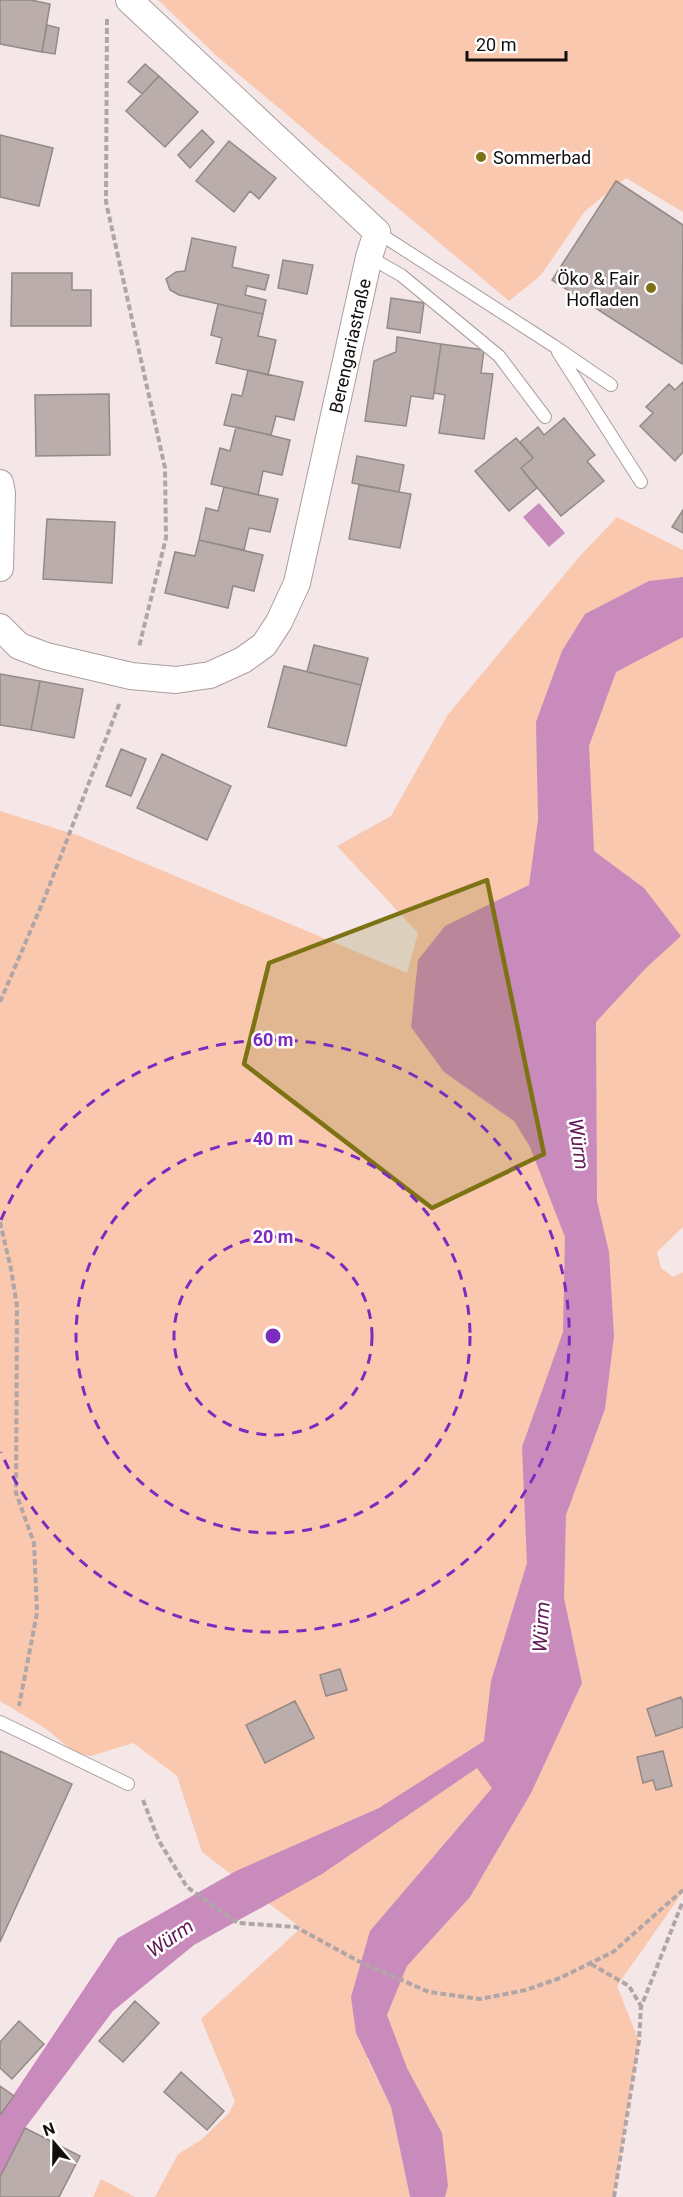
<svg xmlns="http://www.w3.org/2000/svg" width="683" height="2197" viewBox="0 0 683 2197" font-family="Roboto,sans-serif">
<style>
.green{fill:#f9c8af}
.water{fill:#c98bbc}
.building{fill:#bbadab;stroke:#958986;stroke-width:1.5}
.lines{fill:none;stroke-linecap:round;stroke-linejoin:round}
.service-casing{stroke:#ab9e9f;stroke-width:14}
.minor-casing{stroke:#ab9e9f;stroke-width:28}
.path{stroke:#b1a6a7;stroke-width:4;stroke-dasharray:6 3;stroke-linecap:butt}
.service{stroke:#fff;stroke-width:12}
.minor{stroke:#fff;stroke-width:26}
.marked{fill:#7d7214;fill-opacity:0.2;stroke:#7d7214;stroke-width:4.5;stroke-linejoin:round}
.ring{fill:none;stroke:#7b2cbf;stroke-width:3;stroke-dasharray:10 8}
.poi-dot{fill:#7d7214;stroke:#fff;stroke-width:2}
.labels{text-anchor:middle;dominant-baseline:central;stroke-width:5;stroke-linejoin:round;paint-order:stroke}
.poi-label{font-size:18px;fill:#130f0f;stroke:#fff;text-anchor:start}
.street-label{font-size:18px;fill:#130f0f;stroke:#fff}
.water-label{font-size:20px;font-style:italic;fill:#611956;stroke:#fff}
.centre{fill:#7b2cbf;stroke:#fff;stroke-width:3}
.ring-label{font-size:18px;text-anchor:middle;font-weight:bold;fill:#7b2cbf;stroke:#fff;stroke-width:5;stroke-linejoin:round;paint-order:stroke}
</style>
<rect width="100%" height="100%" fill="#f5e7e8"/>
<path class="green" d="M158 0H683V212L626 178 585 211 541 275 509 301 219 58Z
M617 517 683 550V1227L657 1252 661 1268 673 1277 683 1272V1892L617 1986 639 2041 614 2197H445L448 2186 399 2048 367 2058 391 2107 410 2197H155L178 2154 201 2140 229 2113 235 2101 201 2019 301 1928 202 1852 177 1776 133 1743 91 1756 75 1753 45 1728 0 1701V811L80 836 407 973 418 933 337 846 391 816 447 716 579 557Z
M101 2179 135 2197H93Z"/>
<path class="water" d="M539 503 565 533 549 547 523 517Z
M683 577V637L616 672 589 746 594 851 644 888 681 936 647 967 596 1022 597 1201 609 1252 614 1336 605 1409 566 1515 564 1598 582 1683 531 1793 470 1897 407 1966 387 2015 407 2068 442 2133 448 2186 445 2197H410L391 2107 356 2033 351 1997 370 1931 492 1788 477 1768 322 1874 194 1945 113 2011 25 2128 0 2177V2115L118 1938 236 1871 379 1808 484 1741 491 1681 527 1563 522 1447 563 1332 565 1237 530 1147 514 1121 444 1072 411 1027 418 960 445 926 529 885 538 820 536 722 562 651 585 614 649 581Z"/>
<path class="building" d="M0 0H31L50 4 42 52 0 44Z
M47 25 59 28 55 54 42 52Z
M145 64 159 76 142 94 128 82Z
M159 76 198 112 165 147 126 111Z
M202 130 214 142 190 168 178 155Z
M0 135 53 148 39 206 0 197Z
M229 141 276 178 259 199 250 191 234 212 196 181Z
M616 181 683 225 682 364 552 280Z
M192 238 236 247 232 267 269 275 265 290 247 286 245 295 266 300 263 314 179 295 170 290 166 279 176 272 185 271Z
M283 260 313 265 307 294 278 288Z
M12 273H72V290H91V326H11Z
M391 298 424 303 420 333 387 328Z
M218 304 263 314 258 336 276 340 268 375 216 363 222 338 211 335Z
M397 337 441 344 433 399 411 396 406 426 365 421 374 361 396 352Z
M441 344 484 350 481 373 493 374 484 439 439 433 445 395 434 393Z
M248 370 303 382 294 420 276 416 271 435 224 425 232 394 242 396Z
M683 382V452L675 461 640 426 653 413 646 407 669 384 675 390Z
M109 394 110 455 36 456 35 395Z
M564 418 595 455 587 461 604 481 561 516 521 468 533 458 520 442 538 427 544 435Z
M236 427 290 440 282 475 263 471 258 495 211 484 220 448 230 451Z
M516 438 533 458 521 468 537 488 509 511 475 471Z
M357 456 404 465 399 492 352 483Z
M359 485 411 494 400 548 349 539Z
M224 487 278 499 270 532 249 528 244 550 199 540 206 508 218 511Z
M683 510V533L672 527Z
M47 519 115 522 112 583 43 579Z
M199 540 263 555 254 591 233 586 228 608 165 593 175 552 195 556Z
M314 645 368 658 361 685 307 672Z
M284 666 361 685 346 746 268 727Z
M0 674 40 681 31 730 0 725Z
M40 681 83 689 74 738 31 730Z
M121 749 146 759 131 796 106 786Z
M162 754 231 786 207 840 137 808Z
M340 1669 347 1690 326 1696 320 1675Z
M681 1697 683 1703V1727L656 1736 647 1709Z
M295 1701 314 1738 265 1763 246 1725Z
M0 1751 72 1784 0 1942Z
M663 1751 672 1786 656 1790 653 1780 643 1783 637 1757Z
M135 2001 159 2023 123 2062 99 2041Z
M19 2021 44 2044 12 2079 0 2068V2042Z
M181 2072 224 2111 207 2130 164 2092Z
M0 2086 14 2096 0 2115Z
M25 2128 80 2156 59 2197H0V2177Z"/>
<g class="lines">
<g class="service-casing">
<path id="service" d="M377 232 554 346 611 385
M369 257 401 275 499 356 545 417
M558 352 641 482
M0 1722 128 1784"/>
</g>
<g class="minor-casing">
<g id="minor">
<path d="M0 483 2 493 0 568"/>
<path id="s1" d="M0 627 19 646 46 656 131 676 176 680 210 675 243 660 264 645 279 622 297 583 369 257 377 232 129 0"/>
</g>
</g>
<path class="path" d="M107 19 106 202 165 468 166 538 139 647
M0 1002 45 897 120 702
M0 1222 11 1269 17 1306 16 1493 34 1543 37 1613 19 1706
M143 1800 159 1841 187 1887 238 1923 296 1927 358 1961 429 1992 480 1999 526 1990 560 1978 613 1952 683 1890
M591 1964 629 1986 641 2006
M614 2197 639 2041 641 2007 683 1901"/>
<use href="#service" class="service"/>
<use href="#minor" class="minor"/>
</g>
<path class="marked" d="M487 880 544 1154 432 1208 244 1064 269 963Z"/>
<g class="ring">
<circle cx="273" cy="1336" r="99"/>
<circle cx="273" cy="1336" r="197"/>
<path d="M1 1220A296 296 0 1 1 1 1452"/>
</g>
<g class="poi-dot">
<circle cx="481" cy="157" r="6"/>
<circle cx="651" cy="288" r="6"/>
</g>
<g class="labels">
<g class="poi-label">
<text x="493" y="157">Sommerbad</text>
<text x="639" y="278" text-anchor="end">Öko &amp; Fair<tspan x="639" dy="21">Hofladen</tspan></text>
</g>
<g class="street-label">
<text stroke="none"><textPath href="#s1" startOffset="598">Berengariastraße</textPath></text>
</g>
<g class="water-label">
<text transform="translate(579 1144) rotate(82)">Würm</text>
<text transform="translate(541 1627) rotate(-86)">Würm</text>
<text transform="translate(170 1938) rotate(-34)">Würm</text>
</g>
</g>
<circle cx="273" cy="1336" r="9" class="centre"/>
<g class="ring-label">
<text x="273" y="1046">60 m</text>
<text x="273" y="1145">40 m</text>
<text x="273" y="1243">20 m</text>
</g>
<g transform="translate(54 2143) rotate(340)" stroke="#ffffff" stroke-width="4.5" paint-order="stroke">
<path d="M0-4.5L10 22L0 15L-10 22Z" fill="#130f0f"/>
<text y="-9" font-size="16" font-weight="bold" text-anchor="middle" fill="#130f0f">N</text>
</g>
<path d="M467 51v9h99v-9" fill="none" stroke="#130f0f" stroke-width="3"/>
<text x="476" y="51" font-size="18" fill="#130f0f" stroke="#ffffff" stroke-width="4.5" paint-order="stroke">20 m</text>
</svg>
